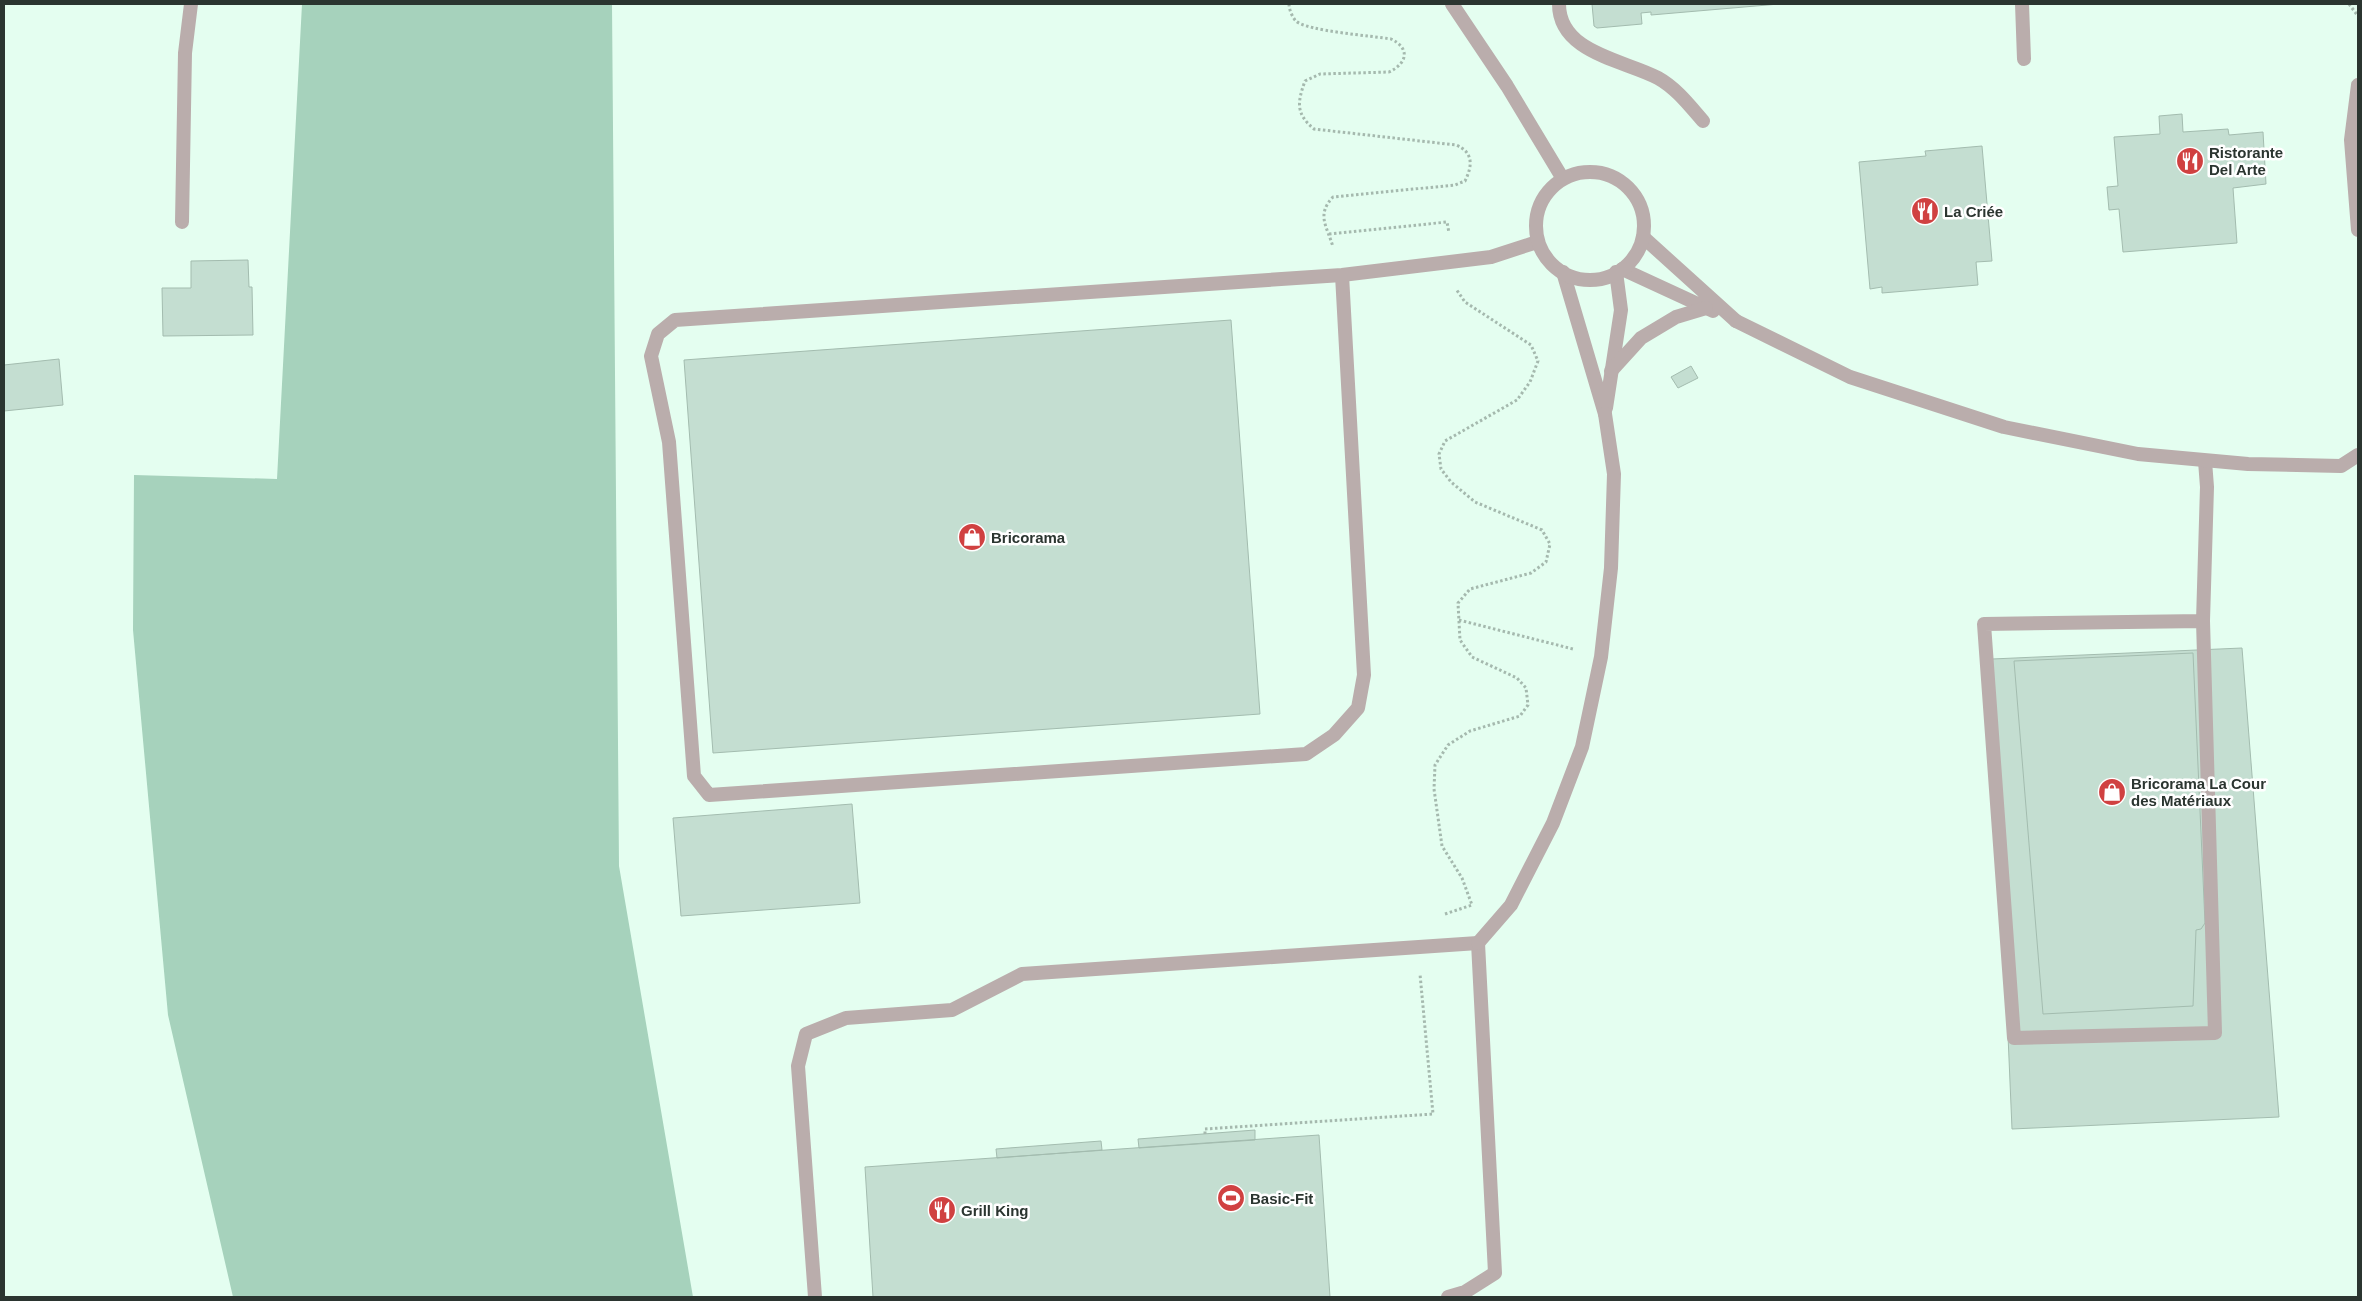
<svg xmlns="http://www.w3.org/2000/svg" width="2362" height="1301" viewBox="0 0 2362 1301" font-family="Helvetica,sans-serif">
<style>
.green{fill:#a6d2bc}
.building{fill:#c4ded1;stroke:#a3bcaf}
.lines{fill:none;stroke-linecap:round;stroke-linejoin:round}
.path{stroke:#a5b9ae;stroke-width:3;stroke-dasharray:2.5 2.5;stroke-linecap:butt}
.service{stroke:#baadac;stroke-width:14}
.minor{stroke:#baadac;stroke-width:14}
.labels{text-anchor:middle;dominant-baseline:central;stroke-width:5;stroke-linejoin:round;paint-order:stroke}
.poi-label{font-size:15px;font-weight:bold;fill:#2b3530;stroke:#fff;text-anchor:start}
</style>
<rect width="100%" height="100%" fill="#e4fef0"/>
<path class="green" d="M302 4H612L619 866 693 1297H233L168 1015 133 630 134 475 277 479Z"/>
<path class="building" d="M1592 4H1779L1651 15V12L1641 13 1642 24 1597 28 1594 26Z
M2182 114 2183 132 2228 129 2229 135 2263 132 2266 184 2233 188 2237 243 2123 252 2119 209 2109 210 2107 187 2118 186 2114 137 2160 134 2159 116Z
M1982 146 1992 261 1976 262 1978 285 1882 293V287L1870 289 1859 162 1926 156 1925 151Z
M248 260 249 287H252L253 335 163 336 162 288H191V261Z
M1231 320 1260 714 713 753 684 360Z
M59 359 63 405 4 411V361V365Z
M1691 366 1698 378 1678 388 1671 377Z
M2242 648 2279 1117 2012 1129 1992 659Z
M2193 653 2205 923 2201 929 2196 930 2193 1006 2043 1014 2014 661Z
M852 804 860 903 681 916 673 818Z
M1255 1130V1140L1139 1148 1138 1139Z
M1319 1135 1330 1297H873L865 1167Z
M1101 1141 1102 1150 997 1158 996 1149Z"/>
<g class="lines">
<path class="path" d="M1289 4C1289 9 1292 17 1296 21 1306 31 1374 36 1391 39 1410 48 1408 63 1389 72L1320 74 1305 81C1297 103 1296 114 1314 129L1456 145C1473 152 1473 165 1465 181L1455 185 1333 197C1316 215 1327 226 1333 247
M2349 4 2358 16
M1329 234 1447 222 1449 233
M1459 620 1573 649
M1445 914 1472 905 1462 878 1442 846 1434 789 1435 765 1448 745 1470 731 1520 716 1528 705 1526 688 1517 678 1472 657 1460 640 1458 603 1470 589 1531 573 1546 562 1550 544 1542 530 1475 502 1451 482 1441 469 1439 454 1445 441 1517 400 1530 382 1538 361 1531 345 1465 302 1456 289
M1205 1134V1129L1433 1114 1420 974"/>
<path class="service" d="M1559 4C1559 53 1624 60 1658 78 1676 88 1689 105 1703 121
M2022 4 2024 59
M182 222 185 53 191 4
M1643 237 1736 321
M1622 269 1713 311
M1563 272 1605 414
M1342 275 1364 675 1358 708 1334 735 1306 754 709 795 694 776 669 442 651 356 658 334 675 320 1342 275 1491 257 1537 242
M1606 408 1621 310 1616 272
M2203 621 1984 624 2014 1038 2215 1033 2203 621 2207 487 2205 461
M815 1297 798 1066 806 1034 846 1018 952 1010 1022 974 1478 943 1495 1273 1465 1292 1448 1297"/>
<path class="minor" d="M1452 4 1507 86 1563 179
M2358 85 2351 140 2358 230
M1536 226a54 54 0 1 1 108 0a54 54 0 1 1-108 0Z
M1736 321 1850 377 2004 427 2138 454 2248 464 2341 466 2358 455
M1611 371 1641 338 1676 317 1706 308
M1478 943 1511 905 1553 823 1582 747 1601 657 1611 568 1614 474 1605 414"/>
</g>
<defs>
<g id="restaurant-disc" transform="scale(1.4375)"><circle r="9.5" fill="#d04141" stroke="#fff"/><path d="M-5-6h1v4h1v-4h1v4h1v-4h1v5L-1.5 .5V6h-2V.5L-5-1ZM5-6V6H3V1.5H1.5Q1.5-4 5-6Z" fill="#fff"/></g>
<g id="shop-disc" transform="scale(1.4375)"><circle r="9.5" fill="#d04141" stroke="#fff"/><path d="M-5-2.5h2.3a2.7 3.5 0 0 1 5.4 0H5L5.5 6h-11ZM-1.5-2.5h3a1.5 2.3 0 0 0-3 0Z" fill="#fff"/></g>
<g id="stadium-disc" transform="scale(1.4375)"><circle r="9.5" fill="#d04141" stroke="#fff"/><path d="M0-5a6.5 5 0 1 0 0 10a6.5 5 0 1 0 0-10ZM-3.5-1.8h7v3.6h-7Z" fill="#fff"/></g>
</defs>
<g fill-rule="evenodd">
<use href="#restaurant-disc" x="2190" y="161"/>
<use href="#restaurant-disc" x="1925" y="211"/>
<use href="#shop-disc" x="972" y="537"/>
<use href="#shop-disc" x="2112" y="792"/>
<use href="#stadium-disc" x="1231" y="1198"/>
<use href="#restaurant-disc" x="942" y="1210"/>
</g>
<g class="labels">
<g class="poi-label">
<text x="2209" y="152">Ristorante<tspan x="2209" dy="17">Del Arte</tspan></text>
<text x="1944" y="211">La Criée</text>
<text x="991" y="537">Bricorama</text>
<text x="2131" y="783">Bricorama La Cour<tspan x="2131" dy="17">des Matériaux</tspan></text>
<text x="1250" y="1198">Basic-Fit</text>
<text x="961" y="1210">Grill King</text>
</g>
</g>
<rect width="2362" height="1301" fill="none" stroke="#2b3530" stroke-width="10"/>
</svg>
